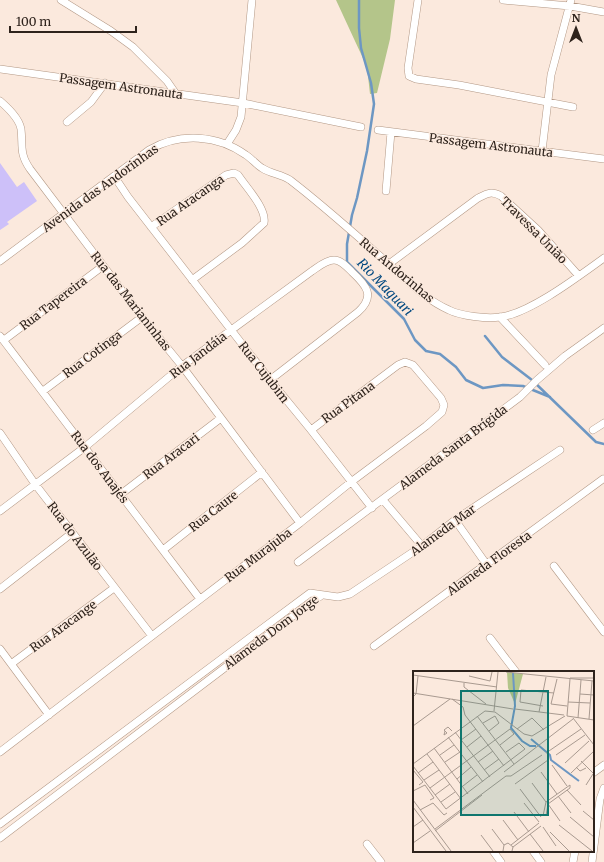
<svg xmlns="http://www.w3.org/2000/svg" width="604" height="862" viewBox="0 0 604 862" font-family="Merriweather,serif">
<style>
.forest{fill:#b4c58a}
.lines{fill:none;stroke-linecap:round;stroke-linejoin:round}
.stream{stroke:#6d97c3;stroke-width:2.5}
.building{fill:#cdc0f9}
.street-casing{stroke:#b29784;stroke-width:8}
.street{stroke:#fff;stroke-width:7}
.labels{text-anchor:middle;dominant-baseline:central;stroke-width:3;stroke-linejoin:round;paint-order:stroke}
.street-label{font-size:12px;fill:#2e231c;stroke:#fbe9dd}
.water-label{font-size:13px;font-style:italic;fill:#044a81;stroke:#fbe9dd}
.inset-river{fill:none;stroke:#6d97c3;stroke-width:2}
.inset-road{fill:none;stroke:#a99a90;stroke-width:1}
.view{fill:#0f766e;fill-opacity:0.15;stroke:#0f766e;stroke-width:2}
.inset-edge{fill:none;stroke:#2e231c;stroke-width:2}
</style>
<rect width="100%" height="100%" fill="#fbe9dd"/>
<path class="forest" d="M336 0H395L390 39 377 93 370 94 367 67Z"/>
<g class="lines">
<path class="stream" d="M359 0V28L361 48 371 83 374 104 367 151 357 198 352 215 347 244V262L404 319 415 340 426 351 440 354 456 367 466 380 483 388 503 385 523 386 550 397
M485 336 502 357 532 380 596 442 604 444"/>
</g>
<path class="building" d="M0 163 17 187 24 182 37 201 7 222 9 224 0 230Z"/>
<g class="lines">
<g class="street-casing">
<path id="street" d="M61 0 111 31 133 47 167 81 176 94
M418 0 408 68 409 76 416 79 459 85 573 107
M503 0 570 6 604 12
M0 69 243 103 361 127
M0 101C8 108 19 118 21 129 23 146 19 153 30 169L142 317 182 366 300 523
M67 122 91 102 105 83
M378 130 604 159
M227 144 236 130 241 117 252 0
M542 151 551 75 571 0
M114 176 128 197 270 380 311 430 372 508
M386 191 391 132
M151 227 226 175 234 173 238 175C246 187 267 209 264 223L242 243 192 280
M0 261 149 150C180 132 218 135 246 155 252 159 257 165 262 168 271 174 281 174 290 180 324 206 357 236 389 264 408 281 426 300 449 310 461 316 487 319 500 317 529 314 579 276 604 258
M389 264 478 198C488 193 491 191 501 196L538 230 579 276
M500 317 545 365
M0 336 200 599
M4 340 103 266
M43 391 142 317
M593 430 604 423
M0 433 35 484 152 636
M121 494 221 418
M383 500 422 546
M0 511 85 447 182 366 312 271C318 267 326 260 334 260 341 260 347 267 352 272 366 285 376 296 358 312L270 380
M455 520 487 565
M163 550 262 472
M298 562 520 397 537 380 565 356 604 328
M554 566 604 632
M0 589 72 533
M490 638 516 672
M374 646 603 479
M0 649 49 715
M11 664 114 588
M0 752 300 523 351 482 426 426 442 412 444 405 441 398 413 365 405 362 398 365 311 430
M593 773 604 765
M0 824 310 593 338 597 350 594 422 546 455 520 560 450
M0 838 309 604 322 595
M367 844 381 862
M493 851 501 862
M533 851 541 862
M573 862 575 851
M592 862 600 799 604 788"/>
</g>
<use href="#street" class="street"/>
</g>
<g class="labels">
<g class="street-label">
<text transform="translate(121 86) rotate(8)">Passagem Astronauta</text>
<text transform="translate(491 145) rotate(7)">Passagem Astronauta</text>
<text transform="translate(100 188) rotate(-36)">Avenida das Andorinhas</text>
<text transform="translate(190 200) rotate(-35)">Rua Aracanga</text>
<text transform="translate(534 230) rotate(45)">Travessa União</text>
<text transform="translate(397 270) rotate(40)">Rua Andorinhas</text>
<text transform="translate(131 301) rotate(52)">Rua das Marianinhas</text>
<text transform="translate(53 303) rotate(-37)">Rua Tapereira</text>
<text transform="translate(92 354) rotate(-37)">Rua Cotinga</text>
<text transform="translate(198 355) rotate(-37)">Rua Jandáia</text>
<text transform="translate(264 372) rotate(52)">Rua Cujubim</text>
<text transform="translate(348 402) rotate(-36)">Rua Pitana</text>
<text transform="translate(453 447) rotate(-37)">Alameda Santa Brígida</text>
<text transform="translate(171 456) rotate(-37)">Rua Aracari</text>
<text transform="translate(100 467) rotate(53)">Rua dos Anajés</text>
<text transform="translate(213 511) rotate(-38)">Rua Caure</text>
<text transform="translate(443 530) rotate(-36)">Alameda Mar</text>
<text transform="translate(75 536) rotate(53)">Rua do Azulão</text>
<text transform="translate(258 555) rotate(-37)">Rua Murajuba</text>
<text transform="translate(489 563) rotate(-36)">Alameda Floresta</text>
<text transform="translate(63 626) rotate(-36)">Rua Aracange</text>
<text transform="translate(271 632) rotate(-37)">Alameda Dom Jorge</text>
</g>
<g class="water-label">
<text transform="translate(385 287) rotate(46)">Rio Maguari</text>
</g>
</g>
<g transform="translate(413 671)">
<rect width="181" height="181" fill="#fbe9dd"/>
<path d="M94 1 110 3 102 33 95 17Z" fill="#b4c58a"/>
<path class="inset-river" d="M100 2 102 35 98 57 109 70 117 75H123M118 68 137 84 138 89 166 110"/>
<path class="inset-road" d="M93 1 181 10M0 4 84 16M56 5 77 10 79 1M157 7H181M144 8 138 33 154 35M157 8 154 45 181 49M51 12V16L73 33M0 22 100 38M167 23 181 24M0 26 3 23 5 5M39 28 50 36 52 44 91 95M155 31 177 32M130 35 107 31 108 19 141 22M102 38 151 44M81 40 85 1M126 41 133 6M64 45 101 93M160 47 181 74M165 47 168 9M176 48 179 10M70 52 82 45 86 52 76 60M0 55 37 28M104 58 119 47 131 59M32 60 31 64 34 62 31 59 35 56 39 60M42 61 77 106M35 66 70 111M48 69 63 58M54 76 68 65M21 77 55 123M133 82 168 58M14 83 48 128M27 84 41 74M143 84 172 64M168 90 181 103M32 91 47 81M65 91 80 80M152 92 176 70M0 93 72 40 82 41 111 63 119 65 152 45M139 94 154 115M0 95 33 138 112 78 106 72 93 81M163 96 167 100 173 97M0 99 10 111 6 114M71 99 86 88M91 101 160 48M128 101 144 123M5 102 20 91M158 102 181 80M44 108 58 96M11 109 26 99M119 112 133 131M102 113 135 89M173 114 180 103M50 115 64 104M17 117 97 58 101 63 87 74M107 118 128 146M154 119 168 134M0 120 12 114 21 127 17 129M22 124 37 113M145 125 158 142M0 129 38 180M28 131 42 121M111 132 126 151M135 133 147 150M0 136 33 180M7 139 20 132 31 144 34 142M170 140 181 149M101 141 116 161M130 145 133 131 157 114V117L135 133 133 145M157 146 181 166M90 149 105 169M146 154 179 180M0 156 10 149M130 156 143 175M22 158 93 105H98L129 84M79 158 91 174M22 160 69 124M137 161 156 180M117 163 130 180M68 164 80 180M0 172 17 160M98 174 126 152M100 176 128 155M90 180 91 174 95 172 100 176 99 180"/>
<path class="view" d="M48 20H135V144H48Z"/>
<rect width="181" height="181" class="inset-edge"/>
</g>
<g transform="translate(576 28)" stroke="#fbe9dd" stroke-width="3" paint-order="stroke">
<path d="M0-3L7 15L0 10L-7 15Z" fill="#2e231c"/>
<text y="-6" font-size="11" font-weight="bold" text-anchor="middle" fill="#2e231c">N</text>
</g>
<path d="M10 26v6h126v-6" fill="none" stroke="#2e231c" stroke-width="2"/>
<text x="16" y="26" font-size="12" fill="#2e231c" stroke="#fbe9dd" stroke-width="3" paint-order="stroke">100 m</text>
</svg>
